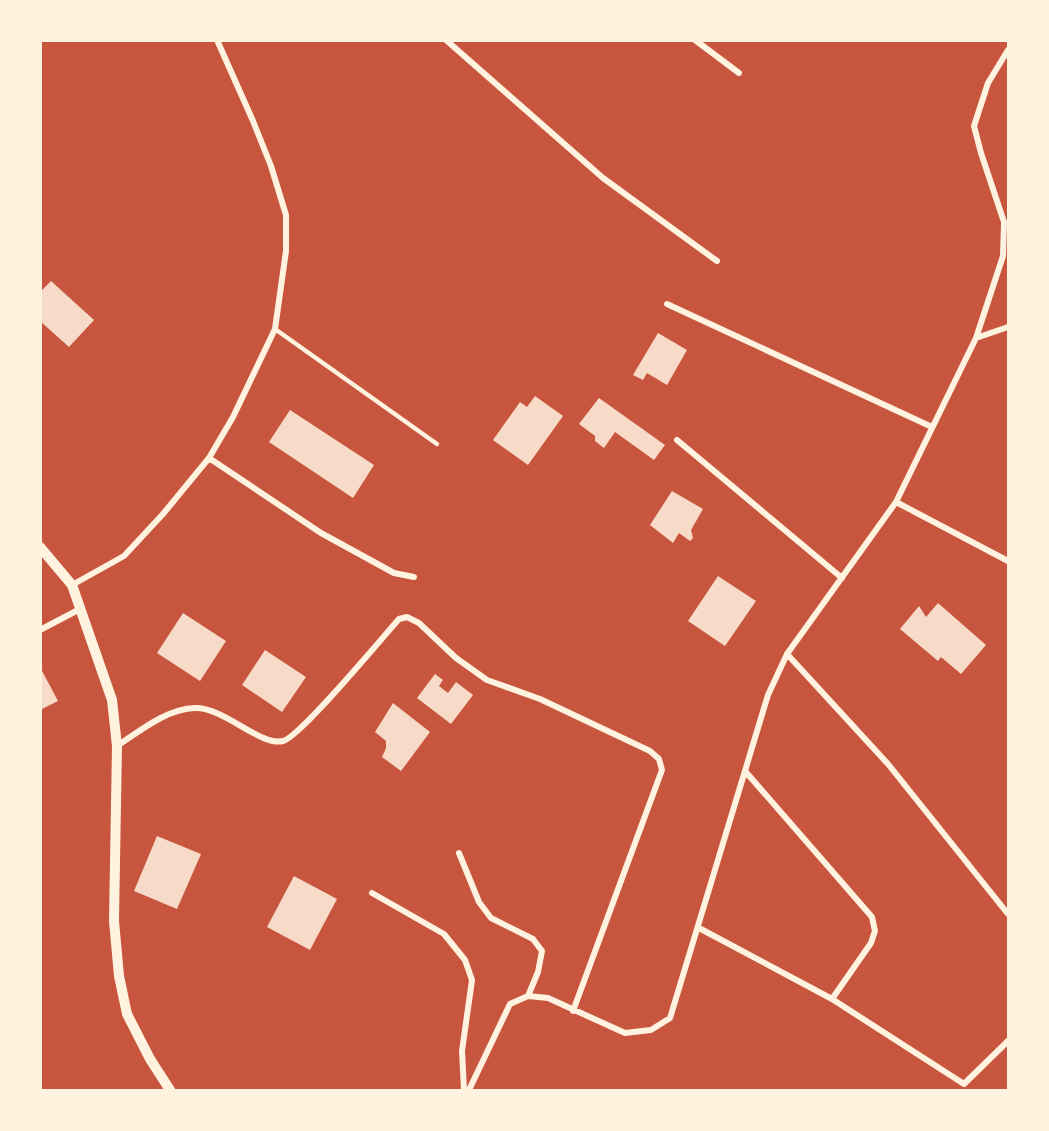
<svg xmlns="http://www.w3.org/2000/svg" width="1049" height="1131" viewBox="0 0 1049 1131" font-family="'PT Serif',serif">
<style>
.building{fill:#f7dbc8}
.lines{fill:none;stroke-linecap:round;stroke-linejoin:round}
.service{stroke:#fff3e0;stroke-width:4.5}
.minor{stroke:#fff3e0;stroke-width:6}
.tertiary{stroke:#fff3e0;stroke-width:10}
</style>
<rect width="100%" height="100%" fill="#c8553d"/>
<path class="building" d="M51 281 94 320 69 347 40 321V292Z
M658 333 687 350 667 385 647 373 643 380 633 375Z
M535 396 563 416 528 465 493 440 520 402 527 407Z
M599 398 665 445 654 460 615 432 604 448 595 441V436L579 424Z
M290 410 374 465 353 498 269 442Z
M672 491 703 509 691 530 693 538 690 541 679 533 673 543 650 525Z
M718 576 756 601 725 646 688 621Z
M938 603 986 645 961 674 941 657 938 661 900 629 919 606 926 617Z
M183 613 226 641 200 681 157 653Z
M265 650 306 677 282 712 242 685Z
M40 667 58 701 40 710Z
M435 674 443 680 439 686 448 693 456 682 473 695 451 724 417 698Z
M393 703 430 732 401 771 382 757 386 748V741L375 732Z
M157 836 201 854 177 909 134 891Z
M294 876 337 899 310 950 267 927Z"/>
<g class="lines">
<path class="service" d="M275 329 437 444"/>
<path class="minor" d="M446 40 603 178 717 261
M695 40 739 73
M667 304 932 427
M976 338 1008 327
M677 440 842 578
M209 458 321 533 394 573 414 577
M896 502 1008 561
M72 585 124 556 163 514 209 458 233 417 275 329 286 251V215L271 166 253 121 217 40
M40 630 80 609
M787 654 888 764 1008 914
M117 746C140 731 166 709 195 708 224 707 261 747 283 741 300 737 382 638 399 619L407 617 419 623 456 658 487 680 540 699 650 751 659 759 662 770 573 1011
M745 771 872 917 875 931 871 943 832 999
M459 853 479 902 491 918 533 939 542 951 538 972 528 996
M372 893 444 934 465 960 472 980 462 1051 464 1090
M699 928 832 999 964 1084 1008 1041
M469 1090 510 1004 528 996 548 998 625 1033 651 1030 670 1018 768 695 787 654 896 502 976 338 1003 256 1004 222 981 153 974 126 988 83 1008 50"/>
<path class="tertiary" d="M40 547 72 585 112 700 117 746 114 921 119 976 127 1014 150 1059 170 1090"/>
</g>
<rect width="1049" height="1131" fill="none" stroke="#fff3e0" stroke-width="84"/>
</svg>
